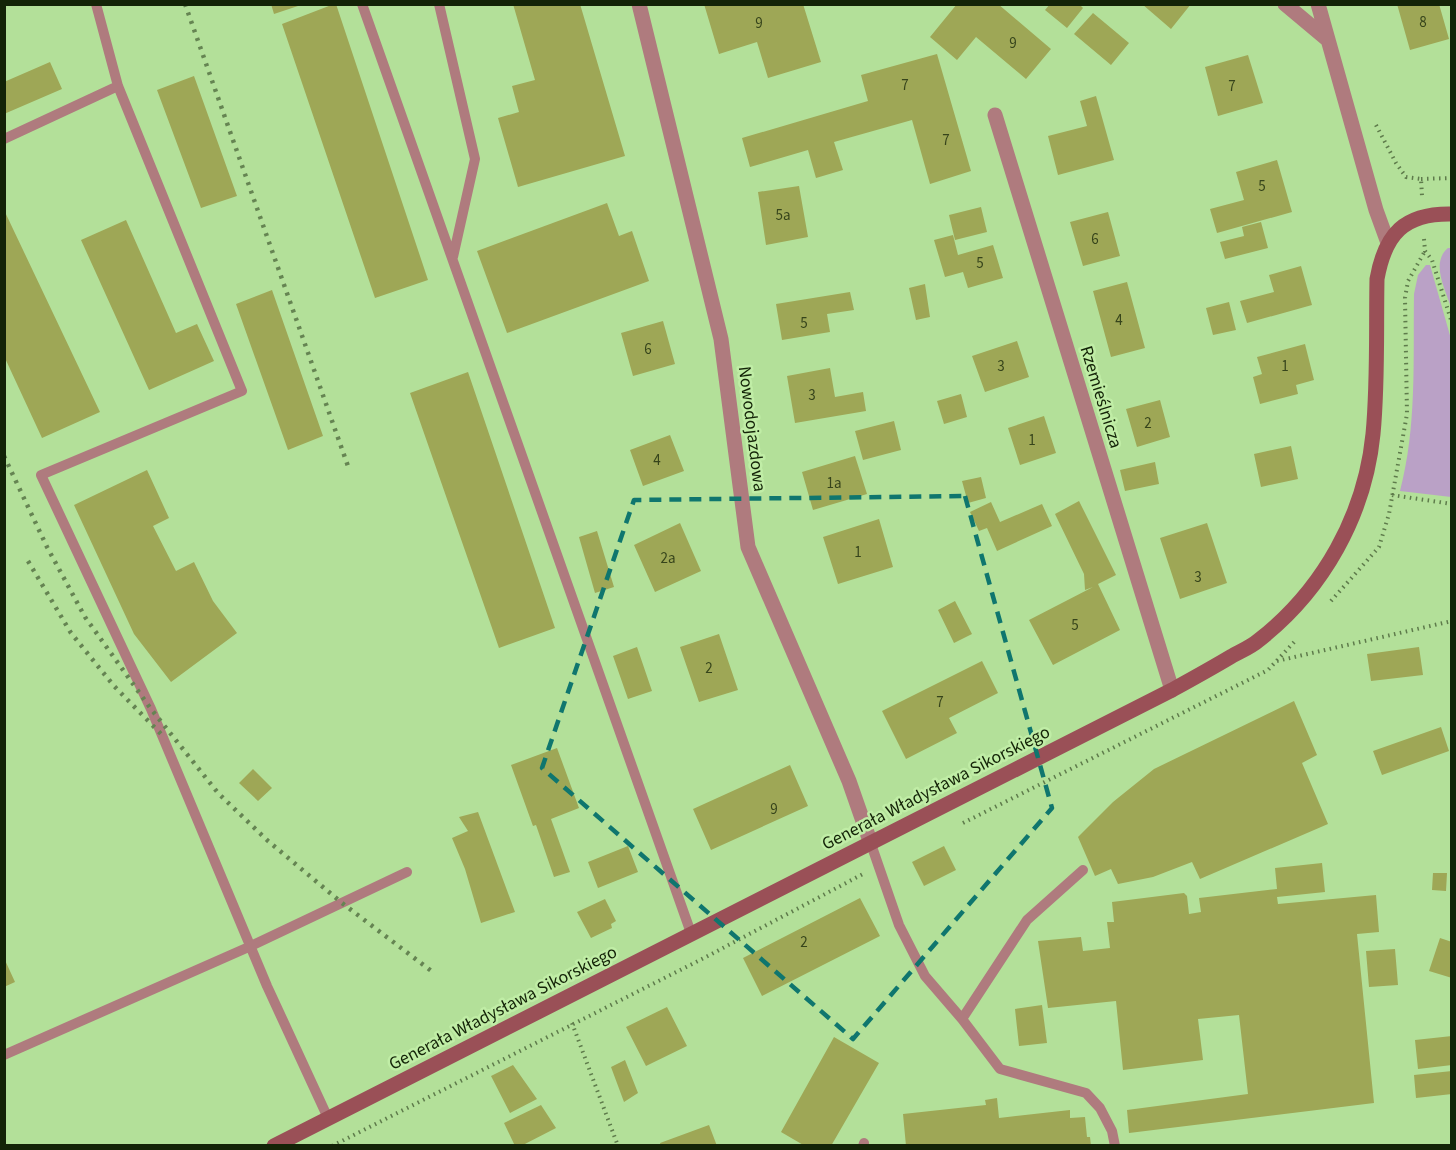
<svg xmlns="http://www.w3.org/2000/svg" width="1456" height="1150" viewBox="0 0 1456 1150" font-family="'Source Sans 3',sans-serif">
<style>
.green{fill:#baa1c6}
.building{fill:#9ea756}
.lines{fill:none;stroke-linecap:round;stroke-linejoin:round}
.path{stroke:#5e7b4b;stroke-width:4;stroke-dasharray:1.5 4.5;stroke-linecap:butt}
.lane{stroke:#af7b7e;stroke-width:10}
.street{stroke:#af7b7e;stroke-width:15}
.secondary{stroke:#9a5057;stroke-width:15}
.rail{stroke:#658452;stroke-width:4.5;stroke-dasharray:3 6;stroke-linecap:butt}
.marked{fill:none;stroke:#0f766e;stroke-width:4.5;stroke-dasharray:12 8;stroke-linejoin:round}
.labels{text-anchor:middle;dominant-baseline:central;stroke-width:5;stroke-linejoin:round;paint-order:stroke}
.number-label{font-size:15px;fill:#36441b}
.street-label{font-size:18px;fill:#132307;stroke:#c0eda6}
</style>
<rect width="100%" height="100%" fill="#b3e099"/>
<path class="green" d="M1448 248H1451V308C1446 290 1430 263 1448 248Z
M1426 265H1430L1451 339V497L1400 491C1417 426 1413 361 1414 294L1418 275Z"/>
<path class="building" d="M271 4H301V5L274 14Z
M334 4H336L428 280 375 298 282 24Z
M513 4H580L625 156 518 187 498 118 519 112 512 86 535 80Z
M704 4H803L821 62 768 78 757 42 719 54Z
M957 4H998L1051 49 1026 79 976 37 957 60 930 37Z
M1050 4H1079L1083 8 1067 28 1045 10Z
M1142 4H1191L1171 29Z
M1397 4H1439L1449 39 1410 50Z
M1093 13 1129 43 1111 65 1074 34Z
M937 54 971 171 930 184 912 120 834 142 843 170 816 178 808 150 750 167 742 138 868 101 861 75Z
M1248 55 1263 103 1218 116 1205 67Z
M50 62 62 89 4 114V82Z
M194 76 237 196 201 208 157 90Z
M1096 96 1114 160 1058 175 1048 136 1087 126 1080 101Z
M1277 160 1292 212 1217 233 1210 209 1244 200 1236 172Z
M799 186 808 237 766 245 758 192Z
M607 203 619 236 632 231 649 281 507 333 477 251Z
M981 207 987 232 955 240 949 215Z
M4 210 100 412 42 438 4 356Z
M1108 212 1120 256 1083 266 1070 222Z
M126 220 176 333 197 324 214 361 149 390 81 240Z
M1261 222 1268 248 1225 259 1220 242 1244 236 1242 227Z
M953 235 958 255 993 245 1003 278 968 288 963 272 945 277 934 240Z
M1301 266 1312 305 1247 323 1240 301 1274 292 1269 275Z
M1127 282 1145 348 1111 357 1093 291Z
M925 284 930 317 916 320 909 288Z
M272 290 323 436 288 450 236 304Z
M850 292 854 310 827 314 830 332 782 340 776 304Z
M1229 302 1236 330 1213 335 1206 308Z
M663 321 675 364 633 376 621 333Z
M1017 341 1029 377 985 392 972 356Z
M1305 344 1314 380 1296 385 1298 394 1260 404 1253 377 1262 374 1257 357Z
M830 368 835 397 863 392 866 411 795 423 787 376Z
M468 372 555 628 499 648 410 393Z
M961 394 967 417 944 424 937 401Z
M1160 400 1170 437 1137 447 1126 409Z
M1044 416 1056 453 1020 465 1008 428Z
M894 421 901 450 863 460 855 431Z
M670 435 684 471 643 486 630 450Z
M1291 446 1298 479 1261 487 1254 454Z
M855 456 867 494 813 510 802 472Z
M1155 462 1159 484 1125 491 1120 470Z
M147 470 169 518 153 526 176 571 194 562 213 601 237 633 171 682 134 634 74 505Z
M981 477 986 498 968 503 962 481Z
M1079 501 1116 575 1098 584 1120 630 1053 665 1029 620 1093 587 1085 590 1084 574 1055 514Z
M991 502 1000 522 1042 504 1052 526 997 551 987 528 979 531 970 512Z
M879 519 893 567 838 584 823 537Z
M680 523 701 571 655 592 634 545Z
M1207 523 1227 583 1180 599 1160 538Z
M597 531 614 587 595 593 579 537Z
M955 601 972 634 954 643 938 610Z
M719 634 738 690 699 702 680 647Z
M637 647 652 691 628 699 613 656Z
M1419 647 1423 675 1371 681 1367 654Z
M982 661 998 693 949 718 957 733 906 759 882 711Z
M1294 701 1317 755 1302 763 1328 824 1200 879 1192 862 1153 877 1118 884 1111 869 1095 876 1078 837 1113 802 1154 769Z
M1441 727 1449 751 1382 775 1373 751Z
M557 748 579 808 551 819 570 872 554 877 536 825 533 826 511 765Z
M790 765 808 806 711 850 693 809Z
M253 769 272 788 258 801 239 783Z
M478 812 515 912 481 923 465 869 452 838 468 831 459 817Z
M628 846 638 872 598 888 588 862Z
M944 846 956 870 924 886 912 862Z
M1322 863 1325 892 1277 897 1278 904 1376 895 1379 932 1357 934 1374 1103 1129 1133 1127 1110 1248 1094 1239 1015 1198 1019 1203 1060 1123 1070 1116 1001 1048 1008 1038 941 1081 937 1083 951 1110 948 1107 922H1114L1112 902 1184 893 1187 896 1189 914 1201 912 1199 898 1277 889 1275 868Z
M1433 873H1447L1446 891 1432 890Z
M860 898 880 936 762 996 743 958Z
M605 899 616 921 611 924 612 928 591 938 577 912Z
M1440 938 1452 942V978L1429 971Z
M1395 949 1398 985 1369 987 1366 951Z
M4 958 15 982 4 987Z
M1042 1005 1047 1043 1019 1046 1015 1009Z
M667 1007 687 1046 646 1066 626 1027Z
M1452 1036V1065L1418 1069 1415 1040Z
M834 1037 879 1063 831 1146H805L781 1132Z
M625 1060 638 1093 624 1102 611 1067Z
M513 1065 537 1099 510 1113 491 1076Z
M1452 1071V1094L1416 1098 1414 1075Z
M997 1098 999 1118 1070 1110V1118L1085 1117 1087 1137H1090L1091 1146H906L903 1114 986 1105 985 1100Z
M541 1105 556 1128 521 1146H515L504 1123Z
M709 1125 717 1146H661L660 1143Z"/>
<g class="lines">
<path class="path" d="M1376 125 1396 163 1406 177 1421 179 1422 196
M1421 179 1452 178
M1424 239 1425 251 1432 260 1452 323
M1392 495 1452 504
M1331 601 1379 547 1389 514 1407 414 1405 298 1408 281 1425 251
M1277 661 1452 621
M963 823 1268 670 1296 640
M572 1023 618 1146
M332 1146 704 958 863 874"/>
<path class="lane" d="M96 4 118 86 242 391 41 475 151 709 267 986 328 1118
M362 4 691 933
M439 4 475 159 453 257
M4 139 118 86
M871 844 899 925 925 976 962 1019 1000 1069 1086 1093 1100 1108 1112 1131 1115 1146
M962 1019 1027 920 1083 870
M4 1055 251 946 407 872
M863 1146 864 1143"/>
<path class="street" d="M639 4 721 339 748 547 849 781 871 844
M1285 4 1328 40
M1318 4 1376 210 1388 243
M995 115 1172 690"/>
<path class="secondary" d="M274 1146 1172 690C1192 679 1212 668 1232 656 1241 651 1251 647 1259 640 1323 590 1365 515 1373 434 1378 383 1376 330 1377 279 1385 234 1404 213 1452 214"/>
<path class="rail" d="M185 4 349 469
M4 456 47 547 85 617 151 709 218 793 268 841 342 903 434 973
M28 561 71 633 114 686 162 735"/>
</g>
<path class="marked" d="M965 496 1052 808 853 1039 542 768 634 500Z"/>
<g class="labels">
<g class="number-label">
<text x="1423" y="22">8</text>
<text x="759" y="23">9</text>
<text x="1013" y="43">9</text>
<text x="905" y="85">7</text>
<text x="1232" y="86">7</text>
<text x="946" y="140">7</text>
<text x="1262" y="186">5</text>
<text x="783" y="215">5a</text>
<text x="1095" y="239">6</text>
<text x="980" y="263">5</text>
<text x="1119" y="320">4</text>
<text x="804" y="323">5</text>
<text x="648" y="349">6</text>
<text x="1001" y="366">3</text>
<text x="1285" y="366">1</text>
<text x="812" y="395">3</text>
<text x="1148" y="423">2</text>
<text x="1032" y="440">1</text>
<text x="657" y="460">4</text>
<text x="834" y="483">1a</text>
<text x="858" y="552">1</text>
<text x="668" y="558">2a</text>
<text x="1198" y="577">3</text>
<text x="1075" y="625">5</text>
<text x="709" y="668">2</text>
<text x="940" y="702">7</text>
<text x="774" y="809">9</text>
<text x="804" y="942">2</text>
</g>
<g class="street-label">
<text transform="translate(1101 397) rotate(73)">Rzemieślnicza</text>
<text transform="translate(752 429) rotate(83)">Nowodojazdowa</text>
<text transform="translate(936 788) rotate(-27)">Generała Władysława Sikorskiego</text>
<text transform="translate(503 1008) rotate(-27)">Generała Władysława Sikorskiego</text>
</g>
</g>
<rect width="1456" height="1150" fill="none" stroke="#132307" stroke-width="12"/>
</svg>
